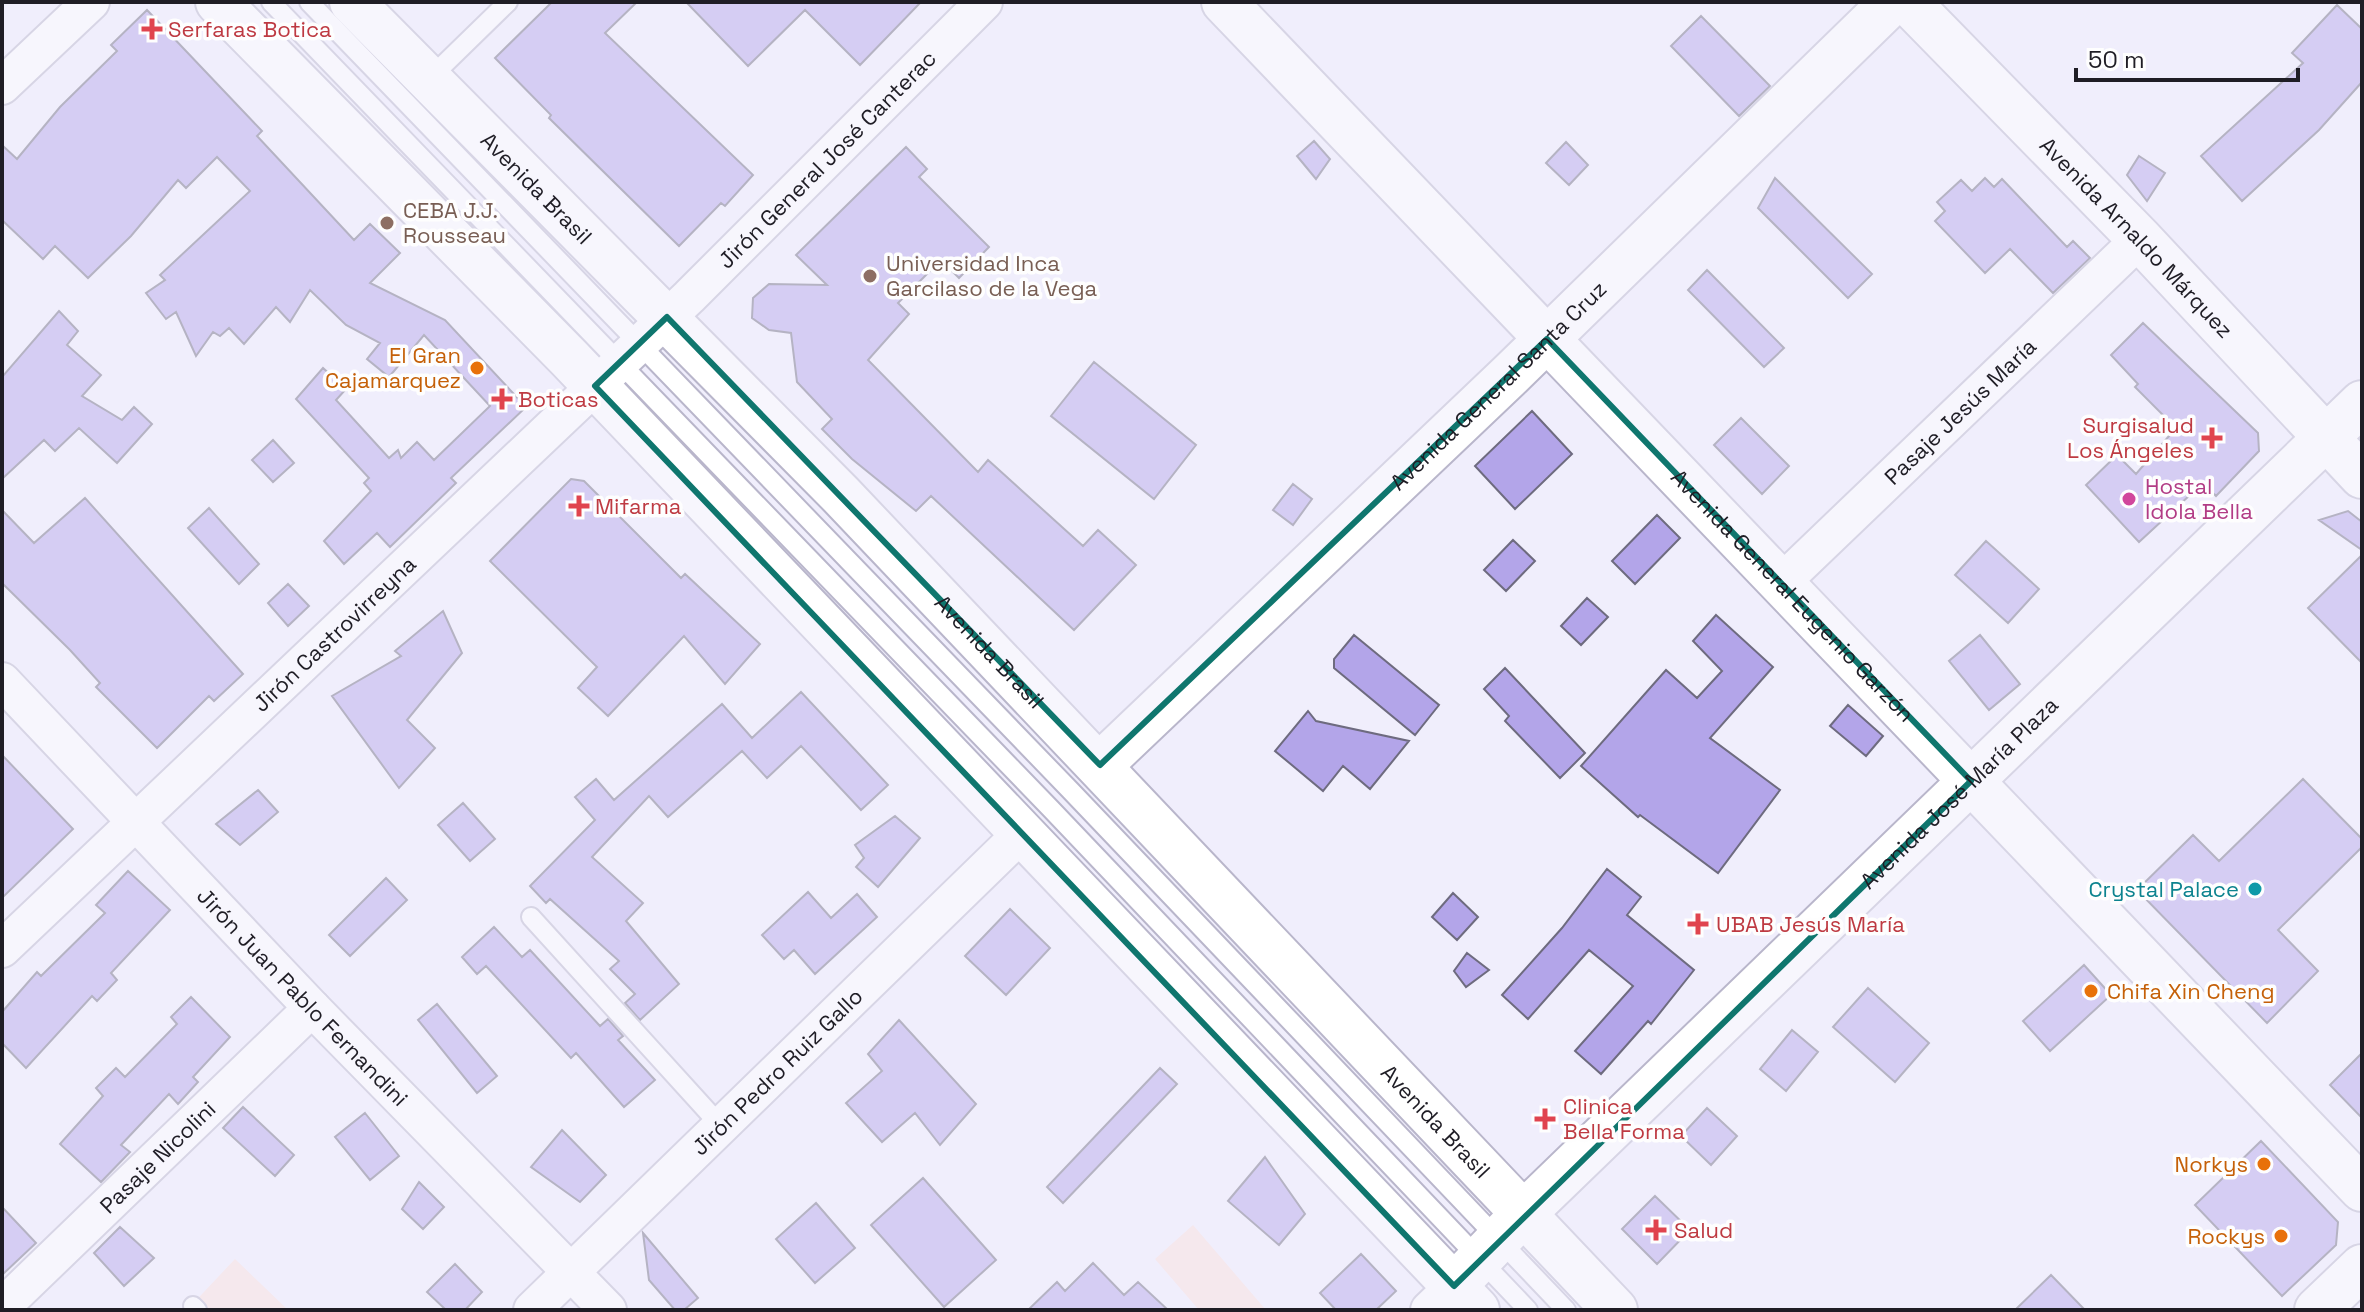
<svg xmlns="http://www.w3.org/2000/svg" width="2364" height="1312" viewBox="0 0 2364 1312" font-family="'Space Grotesk',sans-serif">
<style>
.industrial{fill:#fadfdc}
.building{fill:#b3a5e9;stroke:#6e6b7f;stroke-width:2}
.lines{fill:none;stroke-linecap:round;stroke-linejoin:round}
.service-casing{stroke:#b9b6cb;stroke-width:22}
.minor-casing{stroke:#b9b6cb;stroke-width:40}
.tertiary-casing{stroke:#b9b6cb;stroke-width:48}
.secondary-casing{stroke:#b9b6cb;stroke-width:48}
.primary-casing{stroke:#b9b6cb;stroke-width:48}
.service{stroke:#fff;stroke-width:18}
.minor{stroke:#fff;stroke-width:36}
.tertiary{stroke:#fff;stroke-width:44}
.secondary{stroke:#fff;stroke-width:44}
.primary{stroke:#fff;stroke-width:44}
.marked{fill:none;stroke:#0f766e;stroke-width:6;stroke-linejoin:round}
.health-dot{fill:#e0444e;stroke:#fefefe;stroke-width:3}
.education-dot{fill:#8d6e63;stroke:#fefefe;stroke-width:3}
.food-dot{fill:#e8710a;stroke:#fefefe;stroke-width:3}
.hotel-dot{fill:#d1479c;stroke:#fefefe;stroke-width:3}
.culture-dot{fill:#0f9aa8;stroke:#fefefe;stroke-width:3}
.labels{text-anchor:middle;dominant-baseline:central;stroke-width:7;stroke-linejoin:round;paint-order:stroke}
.health-label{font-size:22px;fill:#be3a42;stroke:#fefefe;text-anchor:start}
.street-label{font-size:22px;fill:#1f1d25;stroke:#fefefe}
.education-label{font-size:22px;fill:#785e54;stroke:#fefefe;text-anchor:start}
.food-label{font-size:22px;fill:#c56008;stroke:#fefefe;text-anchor:end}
.hotel-label{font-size:22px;fill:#b23c85;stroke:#fefefe;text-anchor:start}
.culture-label{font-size:22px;fill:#0d838f;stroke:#fefefe;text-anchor:end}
</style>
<rect width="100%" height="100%" fill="#f0eefc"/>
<path class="industrial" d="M1193 1225 1266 1310H1199L1155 1259Z
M235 1259 288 1310H187Z"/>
<path class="building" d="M552 2H637L605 33 753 175 725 206 721 203 679 246 549 118 551 115 495 58Z
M686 2H921L860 65 805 10 748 66Z
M2337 5 2362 29V82L2319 130 2242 201 2201 156 2303 63 2292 53Z
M147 10 262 131 257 136 354 240 370 224 400 253 370 283 445 320 526 407 451 478 456 483 390 547 377 533 344 564 324 541 371 491 364 483 369 478 296 399 323 368 346 389 336 400 389 458 398 450 401 458 417 442 434 460 490 406 424 335 389 377 367 359 380 343 346 325 310 290 290 322 276 307 244 344 229 328 220 336 213 332 196 356 176 312 166 319 146 293 165 280 160 275 250 191 217 157 186 188 178 180 131 236 88 278 55 246 43 259 2 220V145L17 159 60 107 117 51 111 45Z
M1701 16 1770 86 1739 116 1671 46Z
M1314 141 1330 159 1316 179 1297 156Z
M1566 142 1588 165 1569 185 1546 163Z
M906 147 927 169 919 177 989 247 959 278 941 260 898 303 909 314 868 360 978 472 988 460 1083 546 1098 530 1136 565 1074 630 931 496 916 511 852 459 822 429 832 419 797 382 791 333 769 330 752 318 753 298 769 284 827 285 796 255Z
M2139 156 2165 173 2147 201 2127 175Z
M1775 178 1872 274 1848 298 1758 208Z
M1985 178 1994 187 2002 179 2067 247 2073 241 2090 258 2053 293 2010 249 1985 273 1935 221 1945 211 1937 202 1961 180 1972 191Z
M1707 270 1784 348 1764 367 1688 290Z
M59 311 78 331 67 345 101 375 82 396 122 420 134 407 152 424 117 463 79 428 55 451 44 440 2 479V377Z
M2143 323 2258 433 2259 451 2216 496 2203 483 2139 542 2086 485 2117 455 2136 474 2176 428 2135 387 2138 384 2111 355Z
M1094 362 1196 445 1154 499 1051 416Z
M1532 411 1572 454 1515 509 1475 466Z
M1741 418 1789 466 1762 494 1714 445Z
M273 440 294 463 273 482 252 460Z
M571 479 584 481 681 578 685 574 760 644 725 684 684 636 608 716 578 688 597 667 490 561Z
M1293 484 1312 499 1293 525 1273 510Z
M85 498 243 674 214 701 209 696 157 748 96 687 100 683 70 650 2 583V510L34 543Z
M209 508 259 564 239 584 188 528Z
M2348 511 2362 522V550L2319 520Z
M1657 515 1680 538 1635 584 1612 561Z
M1513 540 1535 561 1506 591 1484 570Z
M1986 541 2039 589 2008 623 1955 575Z
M2362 555V663L2308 608Z
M288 584 309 606 288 626 268 603Z
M1587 598 1608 617 1581 645 1561 626Z
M443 611 462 653 407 720 435 748 399 788 332 696 401 656 395 651Z
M1716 615 1773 667 1710 738 1780 790 1718 873 1640 815 1638 817 1581 766 1666 670 1697 698 1722 671 1693 641Z
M1354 635 1439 705 1415 735 1334 668V659Z
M1980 635 2020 684 1989 710 1949 661Z
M1505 668 1585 753 1560 778 1505 721 1509 716 1484 689Z
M801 692 888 785 861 810 801 746 767 778 742 751 668 817 649 796 592 857 643 903 626 921 679 984 640 1020 625 1003 635 994 610 969 619 961 550 899 546 903 530 886 595 820 575 797 596 779 614 800 722 704 752 738Z
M1848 705 1883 736 1866 756 1830 726Z
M1308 711 1316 721 1409 741 1370 789 1343 766 1323 791 1275 751Z
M2 755 73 829 2 898Z
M2303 779 2362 839V847L2278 930 2318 971 2267 1023 2137 890 2193 835 2219 861Z
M258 790 278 812 240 845 216 824Z
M463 803 495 839 470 861 438 825Z
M895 816 920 838 878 887 856 867 864 858 855 845Z
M1607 869 1641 897 1627 915 1694 970 1651 1024 1648 1021 1601 1074 1575 1051 1633 986 1589 950 1528 1019 1502 995 1562 928Z
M128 871 170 910 111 973 117 980 97 1001 92 996 26 1068 2 1043V1012L37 972 41 976 105 913 96 905Z
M386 878 407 900 350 956 329 935Z
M808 892 831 918 857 894 877 917 815 974 794 950 784 959 762 935Z
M1453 893 1478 917 1457 940 1432 917Z
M1010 909 1050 948 1006 995 965 956Z
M494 927 522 957 530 950 600 1026 608 1019 623 1036 618 1040 655 1080 624 1107 576 1053 571 1058 486 966 477 974 462 957Z
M1467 953 1489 970 1466 987 1454 971Z
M2084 965 2111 995 2050 1051 2023 1021Z
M1868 988 1929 1043 1895 1082 1833 1027Z
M191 997 230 1037 193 1077 198 1082 178 1104 169 1094 121 1145 130 1152 101 1182 60 1144 103 1096 96 1088 116 1068 125 1077 177 1024 171 1017Z
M437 1004 497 1076 477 1093 418 1020Z
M899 1020 976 1104 940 1145 915 1113 882 1142 846 1103 882 1071 868 1054Z
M1792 1030 1818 1052 1786 1091 1760 1069Z
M2362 1053V1118L2330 1085Z
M1160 1068 1177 1084 1063 1203 1047 1187Z
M243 1107 294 1155 275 1176 223 1128Z
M1707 1108 1737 1136 1711 1165 1681 1136Z
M365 1113 399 1156 370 1180 335 1137Z
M562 1130 606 1175 580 1202 531 1167Z
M2261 1141 2338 1222 2336 1245 2282 1296 2195 1205Z
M1265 1157 1305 1214 1279 1245 1228 1201Z
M923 1178 996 1260 944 1307 871 1225Z
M419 1182 444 1207 423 1229 402 1209Z
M1655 1196 1690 1230 1657 1264 1622 1229Z
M816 1203 855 1248 815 1283 776 1239Z
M2 1207 36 1243 2 1275Z
M120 1227 154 1258 124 1286 94 1253Z
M643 1233 698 1298 684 1310H675L649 1280Z
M1361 1254 1396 1291 1376 1310H1336L1320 1293Z
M1093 1263 1124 1295 1138 1282 1168 1310H1028L1057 1282 1065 1291Z
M455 1264 482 1292 465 1310H446L427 1292Z
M2051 1275 2085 1310H2015Z"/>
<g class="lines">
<g class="service-casing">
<path id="service" d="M271 2 1050 808 1528 1310
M309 2 1070 790 1566 1310
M430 78 508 2
M531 917 720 1125
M193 1306 197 1310"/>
</g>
<g class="minor-casing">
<g id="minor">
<path d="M2 86 91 2"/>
<path id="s1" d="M1781 583 2140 239"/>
<path id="s2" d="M2 681 312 1008 608 1310"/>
<path id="s3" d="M2 949 689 297 984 2"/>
<path id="s4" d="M2 1307 312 1008"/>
<path id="s5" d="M532 1310 1023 832"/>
<path d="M1429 1310 1454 1286"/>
</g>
</g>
<g class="tertiary-casing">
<g id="tertiary">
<path id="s6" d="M1908 2 2140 239 2362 476"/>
<path id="s7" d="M1100 765 1510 375 1892 2"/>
<path id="s8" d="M1454 1286 1522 1215 2362 403"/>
<path d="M2317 1310 2362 1267"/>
</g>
</g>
<g class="secondary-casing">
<g id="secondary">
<path id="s9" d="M1224 2 2362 1189"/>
</g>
</g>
<g class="primary-casing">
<g id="primary">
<path d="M218 2 569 358 1477 1310"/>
<path id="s10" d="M352 2 841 495 1615 1310"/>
</g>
</g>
<use href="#service" class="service"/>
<use href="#minor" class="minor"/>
<use href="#tertiary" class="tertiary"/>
<use href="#secondary" class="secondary"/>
<use href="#primary" class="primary"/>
</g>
<path d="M0 0H2364V1312H0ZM667 317 1100 765 1547 339 1971 781 1454 1286 595 386Z" fill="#f0eefc" fill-opacity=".55" fill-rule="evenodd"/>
<path class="marked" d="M667 317 1100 765 1547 339 1971 781 1454 1286 595 386Z"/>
<g class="health-dot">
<path d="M148 17h8v8h8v8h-8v8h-8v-8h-8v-8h8z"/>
<path d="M498 387h8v8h8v8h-8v8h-8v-8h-8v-8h8z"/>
<path d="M2208 426h8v8h8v8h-8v8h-8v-8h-8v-8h8z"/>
<path d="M575 494h8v8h8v8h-8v8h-8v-8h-8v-8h8z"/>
<path d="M1694 912h8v8h8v8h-8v8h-8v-8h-8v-8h8z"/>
<path d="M1541 1107h8v8h8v8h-8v8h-8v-8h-8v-8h8z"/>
<path d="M1652 1218h8v8h8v8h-8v8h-8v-8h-8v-8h8z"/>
</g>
<g class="education-dot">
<circle cx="387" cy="223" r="8"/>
<circle cx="870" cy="276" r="8"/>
</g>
<g class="food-dot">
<circle cx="477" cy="368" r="8"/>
<circle cx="2091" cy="991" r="8"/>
<circle cx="2264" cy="1164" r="8"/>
<circle cx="2281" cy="1236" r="8"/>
</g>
<circle class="hotel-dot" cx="2129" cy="499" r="8"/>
<circle class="culture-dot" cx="2255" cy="889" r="8"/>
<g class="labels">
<g class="health-label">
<text x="168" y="29">Serfaras Botica</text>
<text x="518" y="399">Boticas</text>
<text x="2194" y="425" text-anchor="end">Surgisalud<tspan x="2194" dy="25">Los Ángeles</tspan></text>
<text x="595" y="506">Mifarma</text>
<text x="1716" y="924">UBAB Jesús María</text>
<text x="1563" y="1106">Clinica<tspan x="1563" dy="25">Bella Forma</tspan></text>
<text x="1674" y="1230">Salud</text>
</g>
<g class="street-label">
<text stroke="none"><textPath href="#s3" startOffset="1142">Jirón General José Canterac</textPath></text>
<text stroke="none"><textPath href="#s10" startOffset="262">Avenida Brasil</textPath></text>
<text stroke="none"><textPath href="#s6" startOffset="328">Avenida Arnaldo Márquez</textPath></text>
<text stroke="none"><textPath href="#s7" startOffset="550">Avenida General Santa Cruz</textPath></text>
<text stroke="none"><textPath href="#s1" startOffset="248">Pasaje Jesús María</textPath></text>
<text stroke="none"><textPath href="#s9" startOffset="822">Avenida General Eugenio Garzón</textPath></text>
<text stroke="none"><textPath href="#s3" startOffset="458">Jirón Castrovirreyna</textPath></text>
<text stroke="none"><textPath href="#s10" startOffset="910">Avenida Brasil</textPath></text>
<text stroke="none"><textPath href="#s8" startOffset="706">Avenida José María Plaza</textPath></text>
<text stroke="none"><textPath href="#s2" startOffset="436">Jirón Juan Pablo Fernandini</textPath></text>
<text stroke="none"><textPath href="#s5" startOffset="342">Jirón Pedro Ruiz Gallo</textPath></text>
<text stroke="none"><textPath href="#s10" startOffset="1558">Avenida Brasil</textPath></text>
<text stroke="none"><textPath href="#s4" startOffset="216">Pasaje Nicolini</textPath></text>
</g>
<g class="education-label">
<text x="403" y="210">CEBA J.J.<tspan x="403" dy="25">Rousseau</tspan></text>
<text x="886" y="263">Universidad Inca<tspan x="886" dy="25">Garcilaso de la Vega</tspan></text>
</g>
<g class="food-label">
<text x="461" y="355">El Gran<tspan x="461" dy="25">Cajamarquez</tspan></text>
<text x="2107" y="991" text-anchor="start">Chifa Xin Cheng</text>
<text x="2248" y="1164">Norkys</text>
<text x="2265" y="1236">Rockys</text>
</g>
<g class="hotel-label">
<text x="2145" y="486">Hostal<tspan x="2145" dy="25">Idola Bella</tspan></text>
</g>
<g class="culture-label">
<text x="2239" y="889">Crystal Palace</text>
</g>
</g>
<rect width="2364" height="1312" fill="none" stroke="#1f1d25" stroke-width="8"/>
<path d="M2076 68v12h222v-12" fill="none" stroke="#1f1d25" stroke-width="4"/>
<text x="2088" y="68" font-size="24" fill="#1f1d25" stroke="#fefefe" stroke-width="6" paint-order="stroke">50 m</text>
</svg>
